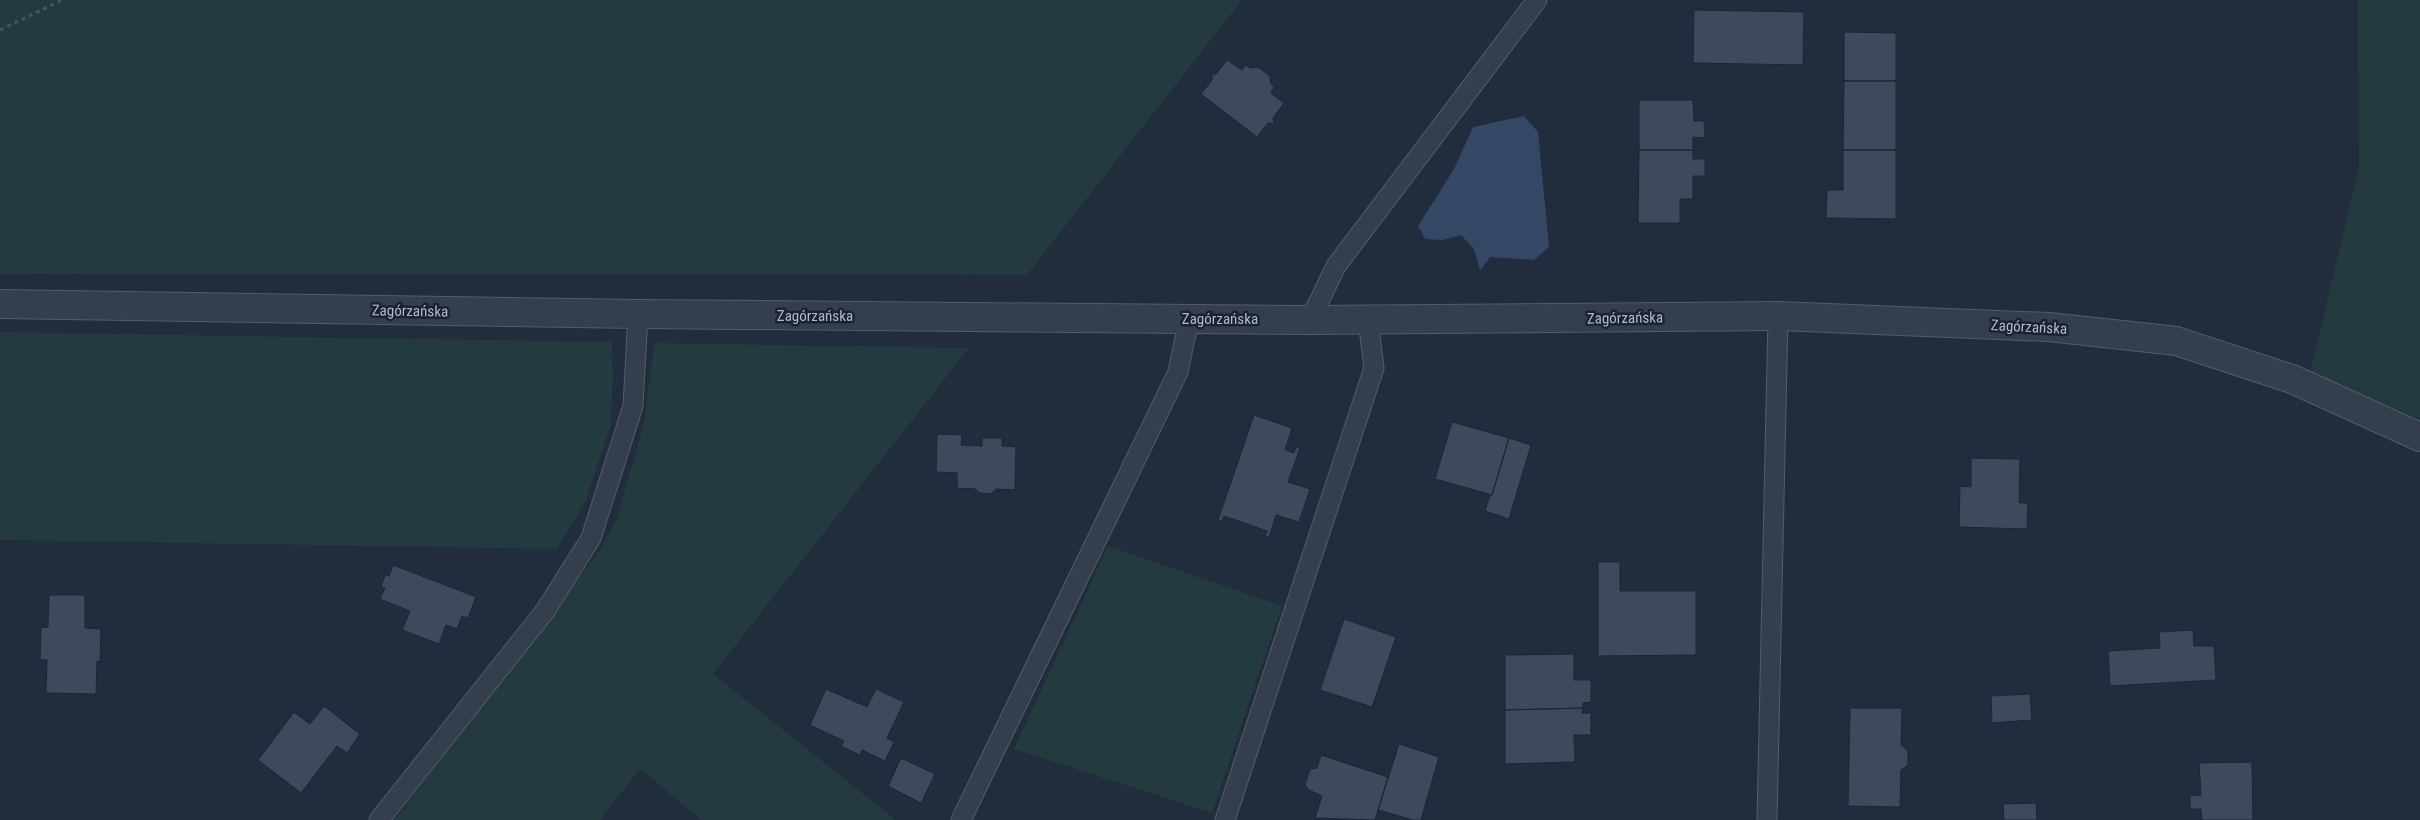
<svg xmlns="http://www.w3.org/2000/svg" width="2420" height="820" viewBox="0 0 2420 820" font-family="'Roboto Condensed',sans-serif">
<style>
.green{fill:#233a3e}
.water{fill:#344765}
.building{fill:#3d4a5d;stroke:#1c2534}
.lines{fill:none;stroke-linecap:round;stroke-linejoin:round}
.service-casing{stroke:#535c6b;stroke-width:21}
.minor-casing{stroke:#535c6b;stroke-width:30}
.path{stroke:#41575b;stroke-width:3;stroke-dasharray:4 4;stroke-linecap:butt}
.service{stroke:#353e4d;stroke-width:19}
.minor{stroke:#353e4d;stroke-width:28}
.labels{text-anchor:middle;dominant-baseline:central;stroke-width:5;stroke-linejoin:round;paint-order:stroke}
.street-label{font-size:15px;fill:#b1b9c9;stroke:#1b2332}
</style>
<rect width="100%" height="100%" fill="#212c3d"/>
<path class="green" d="M0 0H1242L1027 275 0 274Z
M2358 0H2420V419L2310 373 2359 167Z
M0 332 612 342 613 377 611 425 586 500 557 549 0 540Z
M654 343 969 348 713 674 896 820H702L640 769 600 820H394L600 550 617 518 644 423Z
M1108 546 1282 606 1212 813 1014 749Z"/>
<path class="water" d="M1524 116 1538 132 1549 247 1534 260 1490 257 1480 271 1474 249 1461 235 1443 240 1425 239 1418 226 1454 169 1473 127Z"/>
<path class="building" d="M1694 10 1804 12 1803 65 1693 63Z
M1844 32 1896 33V81H1844Z
M1227 60 1242 70 1246 65 1250 68 1258 67 1270 76 1271 84 1274 87 1271 93 1284 103 1273 118 1274 123H1268L1257 137 1201 94 1212 80V74H1216Z
M1844 81H1896V150H1843Z
M1639 100H1693L1694 121H1704L1705 138 1693 137V150H1639Z
M1639 150H1693V159H1705V176H1693V199H1680V223H1638Z
M1843 150H1896V219L1826 218 1827 190H1843Z
M1254 415 1292 428 1285 450 1294 453 1296 447 1300 448 1288 482 1310 489 1299 522 1276 515 1269 537 1265 536 1267 531 1224 516 1222 522 1218 520Z
M1452 422 1509 438 1492 495 1435 479Z
M937 434 962 435 961 445 982 446V438H1002V446L1016 447 1015 490 996 489 991 494 980 493 975 489 957 488V473L936 472Z
M1509 438 1531 445 1509 519 1485 511 1490 495H1492Z
M1971 458 2020 459 2019 503H2028L2027 529 1959 527 1960 486 1971 487Z
M1598 562H1620V591H1696V655L1598 656Z
M393 565 476 597 468 618 462 616 457 629 446 625 439 644 402 630 410 611 380 599 385 588 381 587 385 575 389 576Z
M49 595H85V628L101 629 100 662 97 661 96 694 46 693 47 660H40L41 628 48 627Z
M1344 619 1396 637 1372 707 1320 690Z
M2193 630 2194 646H2214L2216 680 2110 686 2108 651 2160 648 2159 632Z
M1574 654V680H1591V702L1583 703V708L1505 710V655Z
M826 689 867 707 876 689 904 702 887 738 894 742 885 761 862 750 860 755 841 746 844 741 810 725Z
M2030 694 2032 720 1992 723 1991 696Z
M324 706 360 734 347 753 337 746 301 793 258 760 294 712 310 724Z
M1583 708 1582 713H1591V735H1574L1575 762 1505 764V710Z
M1850 708H1902L1901 745 1908 751V765L1901 770 1900 807 1848 806Z
M1399 744 1439 757 1421 820H1413L1378 810Z
M1321 755 1388 777 1375 820 1315 818 1322 796 1309 790 1305 785 1310 769 1317 768Z
M901 758 935 774 921 803 888 786Z
M2252 762 2253 820H2202L2201 809H2190V796L2201 795 2199 763Z
M2036 803 2037 820H2004L2003 804Z"/>
<g class="lines">
<g class="service-casing">
<path id="service" d="M1310 320 1336 266 1537 0
M379 820 545 611 591 538 633 406 638 314
M961 820 1178 372 1189 319
M1225 820 1374 368 1368 320
M1767 820 1778 316"/>
</g>
<g class="minor-casing">
<path id="minor" d="M0 304 638 314 1310 320 1778 316 2049 327 2176 341 2292 379 2420 437"/>
</g>
<path class="path" d="M0 30 62 0"/>
<use href="#service" class="service"/>
<use href="#minor" class="minor"/>
</g>
<g class="labels">
<g class="street-label">
<text transform="translate(410 311) rotate(1)">Zagórzańska</text>
<text x="815" y="316">Zagórzańska</text>
<text transform="translate(1625 318) rotate(-1)">Zagórzańska</text>
<text x="1220" y="319">Zagórzańska</text>
<text transform="translate(2029 327) rotate(3)">Zagórzańska</text>
</g>
</g>
</svg>
